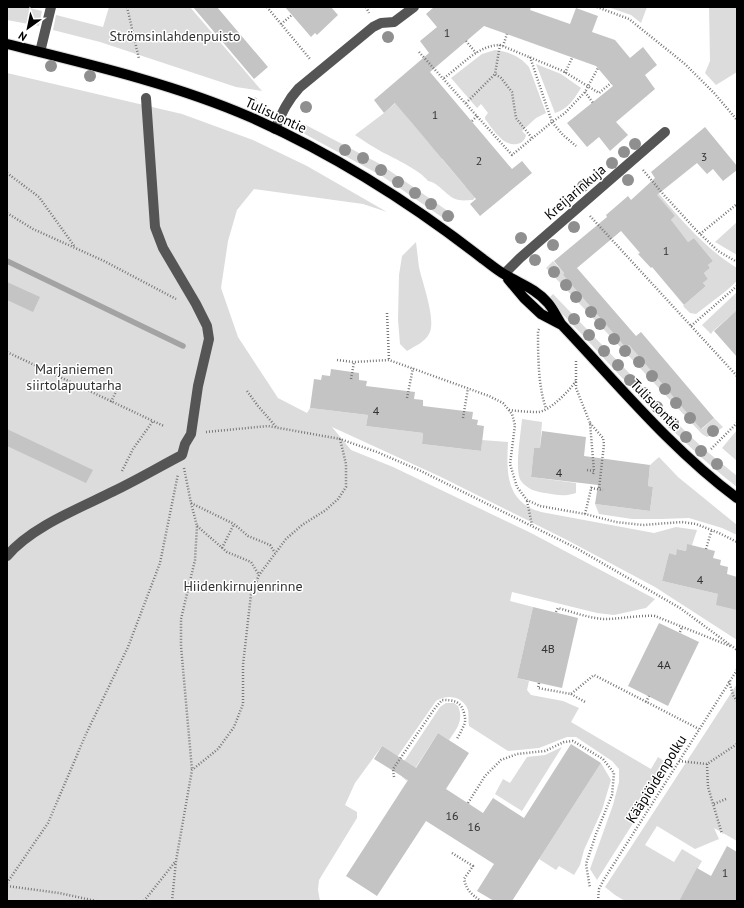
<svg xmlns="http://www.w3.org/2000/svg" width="744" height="908" viewBox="0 0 744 908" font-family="'PT Sans',sans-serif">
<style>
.green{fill:#dcdcdc}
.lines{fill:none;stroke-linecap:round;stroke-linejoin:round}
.stream{stroke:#a3a3a3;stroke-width:5.5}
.building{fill:#c4c4c4}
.major-casing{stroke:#dbdbdb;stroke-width:12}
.path{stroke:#777;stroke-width:2.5;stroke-dasharray:1 2;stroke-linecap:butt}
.minor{stroke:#555;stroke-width:10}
.major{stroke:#000;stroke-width:10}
.tree{fill:#8f8f8f}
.labels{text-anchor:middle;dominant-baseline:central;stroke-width:3;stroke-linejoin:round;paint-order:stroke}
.number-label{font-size:12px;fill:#313131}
.park-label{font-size:14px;fill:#333;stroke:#fff}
.street-label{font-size:14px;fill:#000;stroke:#fff}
</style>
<rect width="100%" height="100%" fill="#fff"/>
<path class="green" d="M7 7H26L42 11 39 26 7 20Z
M109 7H190L262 91 236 87 100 42 53 30 56 15 103 27Z
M608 7H647L641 23 631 15Z
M709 7H737V72L716 85 705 73 710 61Z
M495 50C508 51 521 57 529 67L546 113 536 118 522 131 526 135C525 140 522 143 517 144 503 147 493 129 485 119V117L488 113 481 104 477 108 451 78 482 54Z
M536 64 561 74 581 88C574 99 568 109 555 113Z
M7 73 182 114 253 140 307 166 387 212 363 204 254 189 237 210 228 241 221 288 238 337 278 398 307 413 310 408 368 415 366 426 423 433 422 444 481 451 482 440 508 442C507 463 505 490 524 504 528 508 535 510 541 512L654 533 676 527 697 530 692 545H687L686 551 678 549 676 555 669 553 662 581 718 594 737 610V640L655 587 567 540 441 477 332 427 351 450 393 467 531 533 655 599 646 608 614 615 597 613 512 592 510 601 533 607 517 678 529 681 527 690 531 695 563 701 579 708 571 722 651 769 658 757 670 765 597 880 590 869 613 805 619 782V769L612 761 576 737H567L539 748 508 751 469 726C468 721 469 715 468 710 463 696 447 694 436 701L393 763 382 746 355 783 345 805 357 812V818L319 880 318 890 320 901H7Z
M415 86 407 117 429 143 452 151 442 159 465 186 482 188 473 200C469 200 464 201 459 200 447 198 440 183 428 181 421 171 394 158 382 152 373 147 364 141 355 135L384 113Z
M304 124 380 164 455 216 449 222 382 176 301 132V128Z
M653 190 660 195C683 222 706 249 737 268V281L726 291 696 314 690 313 683 306 706 286 703 283 708 279 704 273 710 268 708 265 713 261 694 238 688 242 670 221 675 216 665 215Z
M737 222V255L715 242Z
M416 242C417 251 418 259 419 267 422 282 437 321 429 334 425 342 415 346 407 351L400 344 398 320 399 275 402 256Z
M553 261 564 273 563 275 626 348 629 345 702 429 714 418 723 427 715 433 707 437 702 434 546 268Z
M737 292V314L735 312 713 331 711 334 702 325Z
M553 294 686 432 704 449 737 476V487C666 432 610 362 548 299Z
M522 419 542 422 540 448H534L531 477 576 483V493C564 497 557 495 545 493 536 492 527 489 521 481 514 471 521 433 522 419Z
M737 430V461L722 448Z
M659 457 678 477 737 525V535L722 528 689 518 661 519H632L599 514 595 504 650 511 653 487 648 486 650 465Z
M737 684V841L714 828 719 839 695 849 657 826 645 845 674 862 682 849 702 861 679 901H625L615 895 605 887Z
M446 703H454L458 706C464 720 457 729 449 740L438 733 407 781C402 777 399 775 399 769L440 707Z
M562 747 522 811 495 794 503 779 510 783 527 757 545 755Z
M601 763 611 780 602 810 584 850 580 865 574 875 559 866 556 870 539 859Z"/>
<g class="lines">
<path class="stream" d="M7 261 183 346"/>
</g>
<path class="building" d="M193 7H217L268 67 254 79Z
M285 7H331L338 15 317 35 315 33 311 37Z
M434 7H531L530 10 570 24 576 8 598 16 592 32 615 40 630 58 643 47 657 65 645 75 655 89 616 122 628 135 610 151 599 137 587 147 567 123 613 86 596 66 484 26 430 72 512 169 522 161 532 173 480 216 470 204 476 199 395 103 384 113 374 100 429 53 420 41 437 27 426 14Z
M705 127 737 166V170L723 181 713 169 707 174 697 163 657 195 675 216 671 220 688 242 694 238 713 261 708 265 710 268 704 273 708 279 703 283 706 286 684 305 652 267 651 268 638 254 640 253 621 231 577 268 636 336 641 332 714 418 701 429 629 345 626 348 563 275 564 273 554 261 607 217 606 215 628 196 631 200 655 178 651 172Z
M7 282 40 297 33 312 7 300Z
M737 310V357L714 331Z
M331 369 359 373V380L367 381 366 386 415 392 414 399 423 400V406L473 412 472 419 478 420 477 425 484 426 481 451 422 444 423 433 366 426 368 415 310 408 314 379 321 380 322 375 330 376Z
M7 429 93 470 86 483 7 446Z
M542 431 586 437 584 456 650 465 648 486 653 487 650 511 595 504 598 485 531 477 534 448H540Z
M687 544 715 551 713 558 721 560 720 565 728 567 727 574 737 577V610L716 605 718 594 662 581 669 553 676 555 677 549 686 551Z
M533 607 578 618 562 688 517 678Z
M659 623 699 642 668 706 628 686Z
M438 733 469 753 446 789 483 813 493 798 524 818 571 744 601 763 512 901H494L477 891 494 864 426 821 377 896 346 876 408 780 374 759 382 746 416 768Z
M727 846 737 852V901H679L697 868 711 876Z"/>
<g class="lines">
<g class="major-casing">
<path id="major" d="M7 44C88 64 174 84 250 117 334 154 411 203 483 259 490 264 497 270 504 274 520 284 535 288 548 303 554 310 557 318 562 325 618 384 671 449 737 498
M508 279 524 298 541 314 560 324"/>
</g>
<path class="path" d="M127 7 139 59
M267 7 310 59
M366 7 369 13
M597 7 629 19 685 64 715 94 737 120
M281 24 292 15
M466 41 476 53
M500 45 495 74 501 78 512 92 516 118 532 138
M503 46 507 34
M419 52 512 155 552 122 565 113 585 92 598 68
M530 57 552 122 563 135 576 146
M565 73 572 58
M444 78C461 66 478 45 500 45L563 71 599 93 611 83
M585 92 593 103
M466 103 495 74
M254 104 256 98
M472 121 477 116
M643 170 663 194 696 230 718 251 737 262
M7 173 39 197 75 247
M7 213 33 229 104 261 176 299
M590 216 737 376
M700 234 737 204
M387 313 389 360
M691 326 737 286
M539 329 538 331C538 354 538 387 546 408
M7 352 153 421
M337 360 354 362 389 360 489 396 503 403 512 414 515 425 510 464 517 487 527 500 540 506 585 514 616 522 643 525 682 522 696 524 719 533 737 542
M576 361V388L590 423 594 471
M351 379 354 362
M247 391 258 406 277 428
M407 398 413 368
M111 402 121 381
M509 410C518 411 528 412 538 412 550 411 569 391 576 381
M463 418 468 388
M590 423 603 438 604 444 599 489
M206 432 268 426 340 439
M711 449 737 423
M184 468 191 503 197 526 195 560 181 619V646L192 770
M587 470 594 471 593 474
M122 471 133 449 153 421 164 426
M591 488 603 490
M527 501 532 525
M191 503 234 524 248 536 270 545 275 553
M585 514 592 485
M197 526 227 552 251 562 259 575
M222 548 234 524
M706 549 712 529
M556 612 558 608C573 612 588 618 604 619 621 619 638 615 655 616L730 646
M680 632 682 627
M729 681 733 695 737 701
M539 683 538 688 571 694 594 675 699 729
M571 694 585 702
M646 702 649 696
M679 761 707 764 737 744
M707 764 708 787 722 834
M394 777 393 769 435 708 442 700C453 700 461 701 464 713 465 717 466 721 464 725 462 730 459 735 457 739
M468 803 485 776 501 760 517 754 545 751 564 742 573 741 603 759 614 773 612 795 596 834 586 864 590 888
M714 804 726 799
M452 853 473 866 464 879C467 891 471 894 481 901
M7 883 48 823 86 734 128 647 160 563 178 474
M7 886 59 893 96 901
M144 901 175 862
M172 901 176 861 192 770 218 749 234 727 243 704V665L251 594 259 575 286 539 302 525 326 510 338 499 346 487V464L340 439 377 452 421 471 576 548 680 608 737 650
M598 901 599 889 603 881 737 670"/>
<path class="minor" d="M40 52 51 7
M275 129C282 113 287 101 299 88L373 27 381 23 394 22 414 7
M504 274 520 258 665 132
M7 556C31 527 80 508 114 491 137 480 159 467 182 455L185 444 191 434 198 386 209 339 207 326 196 304 163 248 155 227 146 98"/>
<use href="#major" class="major"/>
</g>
<g class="tree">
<circle cx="388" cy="37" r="6"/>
<circle cx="51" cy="66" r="6"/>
<circle cx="90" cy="76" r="6"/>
<circle cx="306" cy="107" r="6"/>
<circle cx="635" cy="144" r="6"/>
<circle cx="345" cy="150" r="6"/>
<circle cx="624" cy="152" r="6"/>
<circle cx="363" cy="158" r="6"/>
<circle cx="612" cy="163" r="6"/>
<circle cx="381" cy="170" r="6"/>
<circle cx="628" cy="180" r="6"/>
<circle cx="398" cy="182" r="6"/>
<circle cx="583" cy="186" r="6"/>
<circle cx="415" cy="193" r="6"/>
<circle cx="431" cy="204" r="6"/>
<circle cx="448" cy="216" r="6"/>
<circle cx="574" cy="227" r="6"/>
<circle cx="521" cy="238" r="6"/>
<circle cx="553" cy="245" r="6"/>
<circle cx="535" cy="260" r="6"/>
<circle cx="554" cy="272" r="6"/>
<circle cx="566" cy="285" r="6"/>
<circle cx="576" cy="297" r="6"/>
<circle cx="591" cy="312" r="6"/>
<circle cx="574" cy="319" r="6"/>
<circle cx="600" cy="324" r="6"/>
<circle cx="589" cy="335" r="6"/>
<circle cx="614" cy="339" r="6"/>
<circle cx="604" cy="351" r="6"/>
<circle cx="625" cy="351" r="6"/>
<circle cx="639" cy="362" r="6"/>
<circle cx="618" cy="365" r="6"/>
<circle cx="652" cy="376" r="6"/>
<circle cx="630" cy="380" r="6"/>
<circle cx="665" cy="389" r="6"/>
<circle cx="644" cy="393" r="6"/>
<circle cx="676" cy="403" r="6"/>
<circle cx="657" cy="407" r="6"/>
<circle cx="690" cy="418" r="6"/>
<circle cx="673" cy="423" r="6"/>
<circle cx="713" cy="431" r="6"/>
<circle cx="686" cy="437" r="6"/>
<circle cx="701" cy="451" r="6"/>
<circle cx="717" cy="464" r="6"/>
</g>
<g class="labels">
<g class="number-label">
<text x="447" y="32">1</text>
<text x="435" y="114">1</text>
<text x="704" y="156">3</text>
<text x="479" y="160">2</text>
<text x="666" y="250">1</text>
<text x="376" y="410">4</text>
<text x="559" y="472">4</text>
<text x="700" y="579">4</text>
<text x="548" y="648">4B</text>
<text x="664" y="664">4A</text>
<text x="452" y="815">16</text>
<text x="474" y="826">16</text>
<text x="725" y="872">1</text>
</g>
<g class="park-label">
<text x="175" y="36">Strömsinlahdenpuisto</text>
<text x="74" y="369">Marjaniemen<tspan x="74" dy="16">siirtolapuutarha</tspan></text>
<text x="243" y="586">Hiidenkirnujenrinne</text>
</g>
<g class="street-label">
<text transform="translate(276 115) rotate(25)">Tulisuontie</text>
<text transform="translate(575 192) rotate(-41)">Kreijarinkuja</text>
<text transform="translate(656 405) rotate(46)">Tulisuontie</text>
<text transform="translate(656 779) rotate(-58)">Kääpiöidenpolku</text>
</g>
</g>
<rect width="744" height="908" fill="none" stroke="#000000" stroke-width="16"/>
<g transform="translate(28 28) rotate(213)" stroke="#ffffff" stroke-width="3" paint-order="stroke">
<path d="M0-3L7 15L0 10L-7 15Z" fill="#000000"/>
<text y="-6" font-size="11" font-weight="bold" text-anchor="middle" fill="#000000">N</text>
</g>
</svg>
